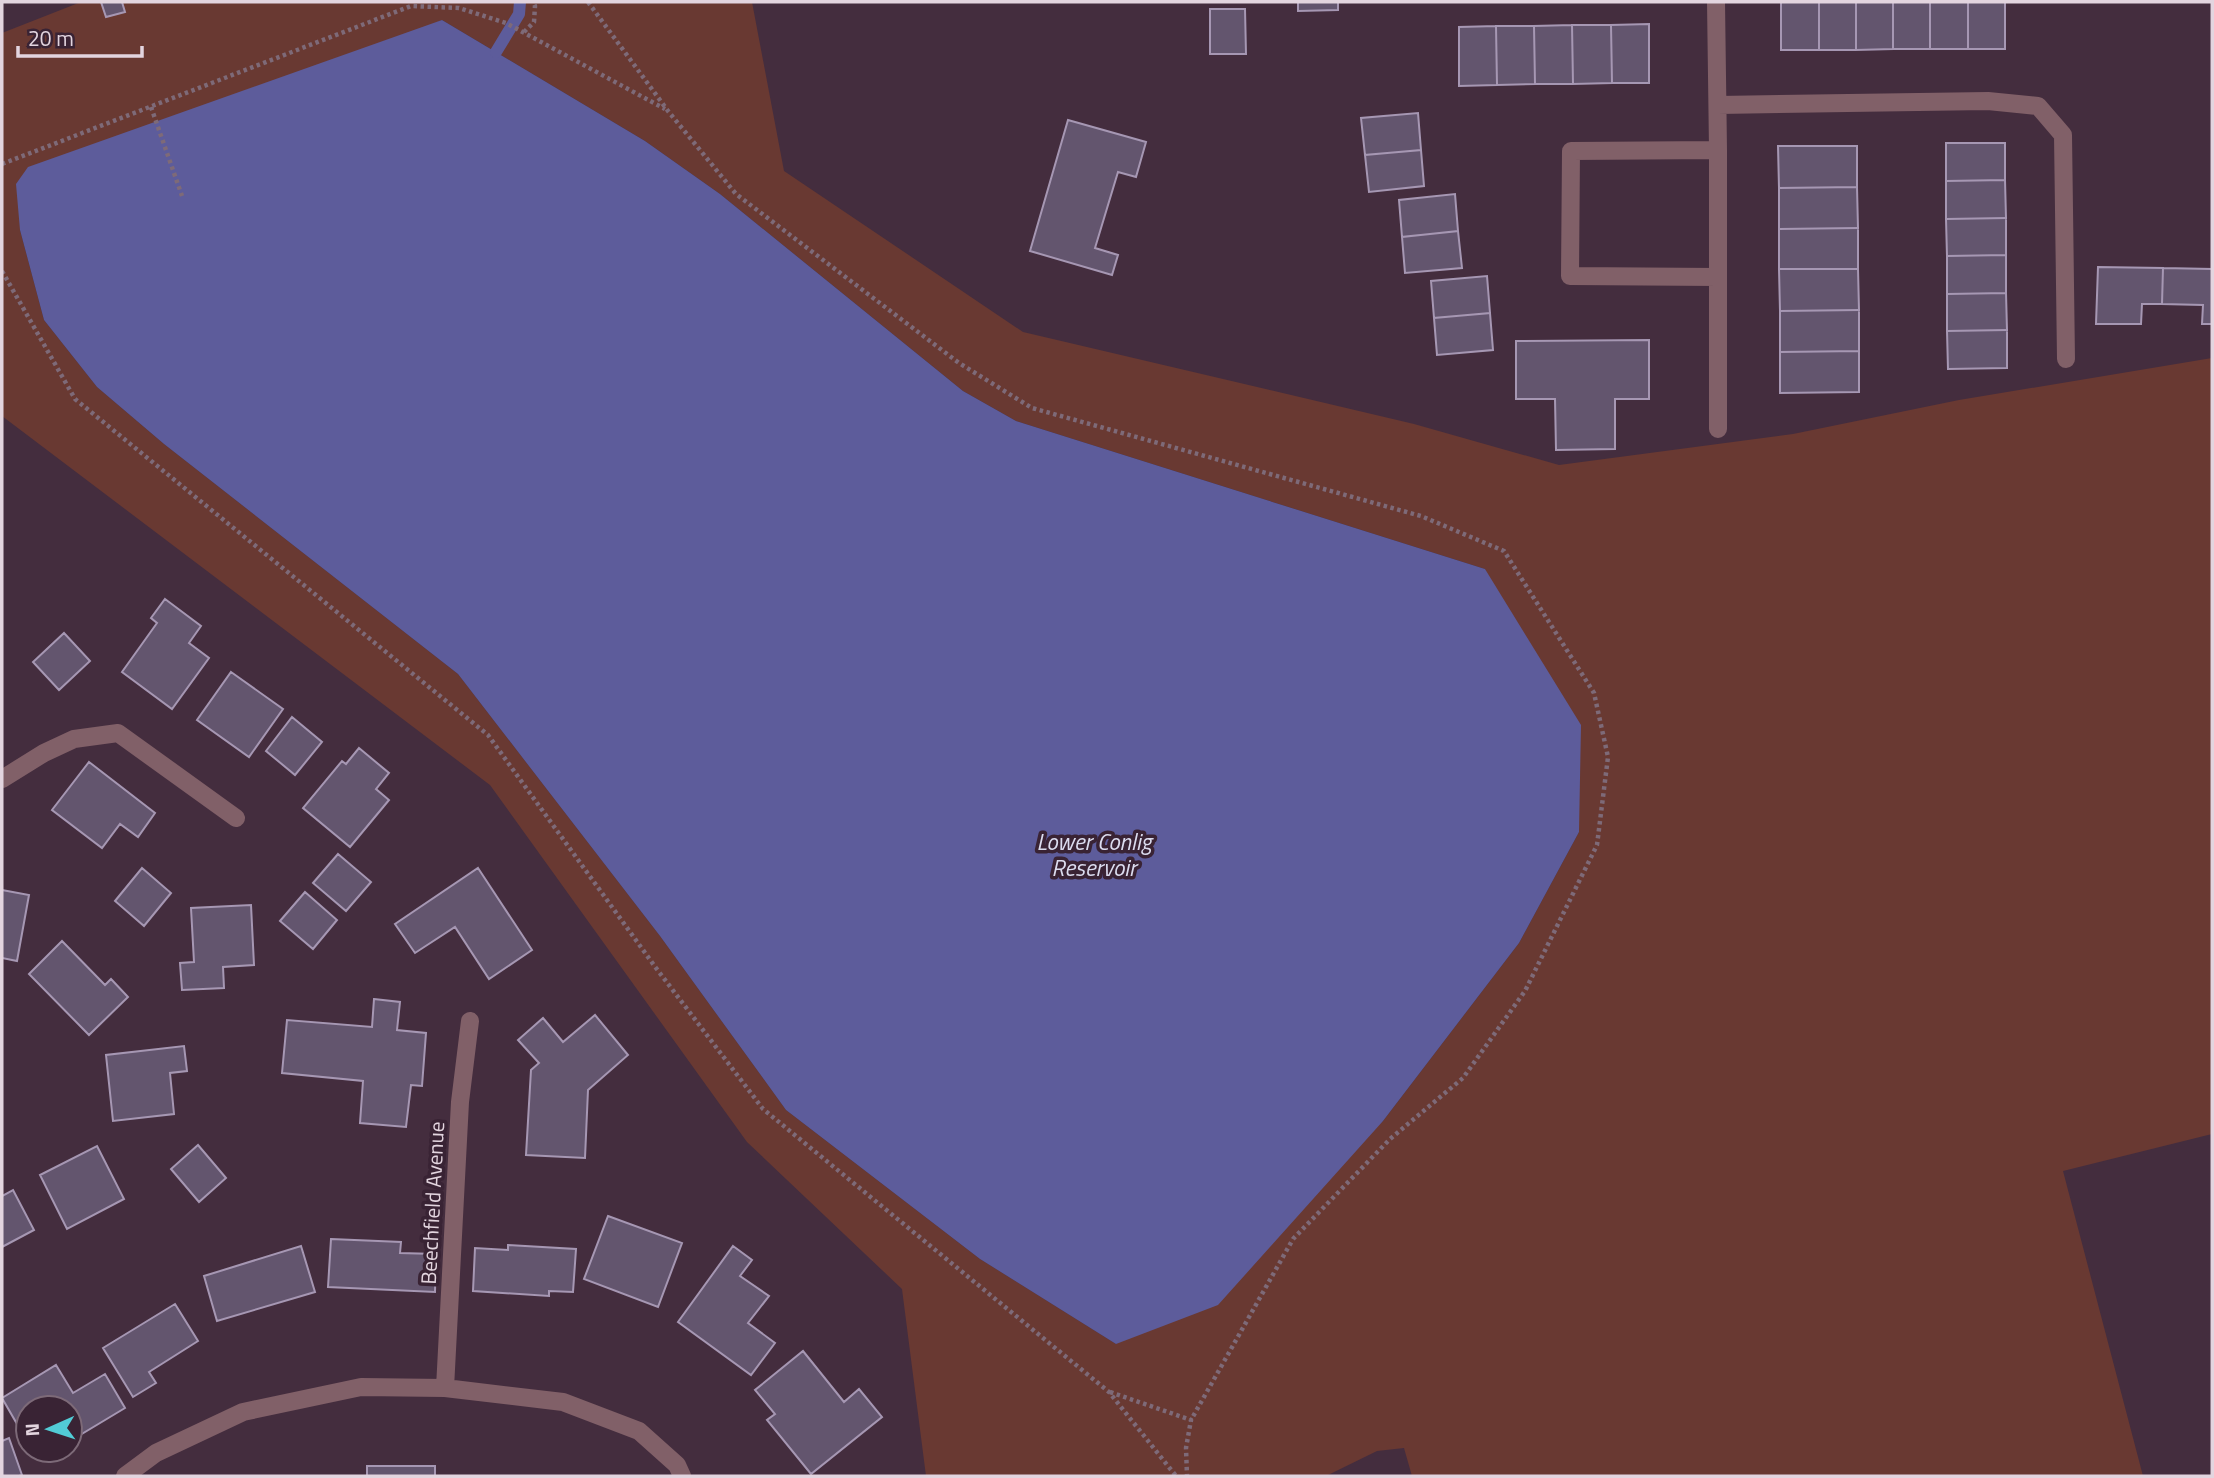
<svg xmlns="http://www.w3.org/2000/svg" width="2214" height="1478" viewBox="0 0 2214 1478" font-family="'Titillium Web',sans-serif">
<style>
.green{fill:#693932;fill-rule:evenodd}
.water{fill:#5d5c9b}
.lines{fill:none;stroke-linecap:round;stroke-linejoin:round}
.stream{stroke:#5d5c9b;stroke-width:12}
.building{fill:#63556e;stroke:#a697b3;stroke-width:2}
.path{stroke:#7e6a78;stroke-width:4.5;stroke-dasharray:3.5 3.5;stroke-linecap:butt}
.minor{stroke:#816068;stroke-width:18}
.labels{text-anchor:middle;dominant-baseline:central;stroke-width:7;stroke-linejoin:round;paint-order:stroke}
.street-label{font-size:21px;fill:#e3d5df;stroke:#392334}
.water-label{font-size:23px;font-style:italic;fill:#dbdcef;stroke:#392334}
</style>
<rect width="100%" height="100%" fill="#442d3e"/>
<path class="green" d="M81 2H752L784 171 1023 332 1414 424 1559 465 1793 434 1959 400 2212 358V1134L2063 1171 2143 1476H1412L1404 1448 1377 1451 1328 1475 926 1476 902 1289 747 1142 490 785 2 416V33ZM442 20 645 141 720 194 963 391 1016 421 1485 569 1579 832 1519 943 1383 1121 1116 1344 980 1259 786 1110 660 936 458 674 164 444 97 387 44 320 20 230Z"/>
<path class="water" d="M442 20 645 141 720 194 963 391 1016 421 1485 569 1581 725 1579 832 1519 943 1383 1121 1218 1305 1116 1344 980 1259 786 1110 660 936 458 674 164 444 97 387 44 320 20 230 16 184 28 167Z"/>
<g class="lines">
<path class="stream" d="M496 52 519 14 520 2"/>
</g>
<path class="building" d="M101 2H122L125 12 106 17Z
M1298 2H1338V10L1298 11Z
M1781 2H1819V50H1781Z
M1819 2H1856V50H1819Z
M1856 2H1893V49L1856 50Z
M1893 2H1930V49H1893Z
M1930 2H1968V49H1930Z
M1968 2H2005V49H1968Z
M1210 9H1245L1246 54H1210Z
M1649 24V83H1612L1611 25Z
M1572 25H1611L1612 83 1573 84Z
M1572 25 1573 84H1535L1534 26Z
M1496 26H1534L1535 84 1497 85Z
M1496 26 1497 85 1459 86V27Z
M1418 113 1421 150 1365 155 1361 118Z
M1068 120 1146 142 1136 177 1118 172 1095 248 1118 255 1112 275 1030 251Z
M1946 143H2005V180L1946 181Z
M1778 146H1857V187L1779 188Z
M1421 150 1424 186 1369 192 1365 155Z
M2005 180 2006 218 1946 219V181Z
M1857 187 1858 228 1779 229V188Z
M1455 194 1458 231 1402 237 1399 200Z
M2006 218V255L1947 256 1946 219Z
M1858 228V269H1779V229Z
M1458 231 1462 268 1405 273 1402 237Z
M2006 255V293L1947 294V256Z
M2098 267 2163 268 2162 304H2142L2141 324H2096Z
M2163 268 2212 269V324H2202L2203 305 2162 304Z
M1779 269H1858L1859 310 1780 311Z
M1487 276 1490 313 1434 318 1431 281Z
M2006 293 2007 330 1947 331V294Z
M1859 310V351L1780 352V311Z
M1490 313 1493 350 1437 355 1434 318Z
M2007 330V368L1948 369 1947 331Z
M1649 340V399H1615V449L1556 450 1555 399H1516V341Z
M1859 351V392L1780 393V352Z
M165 599 201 626 189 643 209 658 172 709 122 672 157 623 151 618Z
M64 633 90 661 59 690 33 662Z
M231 672 283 709 249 757 197 720Z
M292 717 322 742 295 775 266 751Z
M359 748 389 773 376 789 389 800 350 847 303 808 342 761 346 764Z
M89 762 155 813 138 837 120 824 102 848 52 810Z
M338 854 371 882 346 911 313 883Z
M142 868 171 893 144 926 115 901Z
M478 868 532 950 489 979 455 927 415 953 395 924Z
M2 890 29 895 17 961 2 958Z
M305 892 337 920 313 949 280 921Z
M251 905 254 965 223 967 224 988 182 990 180 963 194 962 191 908Z
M62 941 105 985 111 979 128 997 89 1035 29 974Z
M374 999 400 1002 397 1030 426 1033 422 1086 411 1085 406 1127 360 1123 363 1081 282 1073 287 1020 372 1027Z
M595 1015 628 1055 588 1090 585 1158 526 1155 531 1070 539 1063 518 1040 543 1018 563 1042Z
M184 1046 187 1071 170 1073 174 1114 113 1121 106 1055Z
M198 1145 226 1178 199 1202 171 1169Z
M97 1146 124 1199 67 1229 40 1175Z
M13 1190 34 1230 2 1247V1196Z
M608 1216 682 1243 658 1307 584 1279Z
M331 1239 401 1242 400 1253 436 1254 435 1292 328 1287Z
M508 1245 576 1249 573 1292 549 1291V1296L473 1291 475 1248 508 1250Z
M301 1246 315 1292 217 1321 204 1276Z
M733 1246 752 1260 740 1276 769 1296 748 1323 775 1343 751 1375 678 1322Z
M175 1304 198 1341 149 1372 156 1383 133 1397 103 1348Z
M803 1351 844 1402 859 1389 882 1417 811 1474 767 1420 775 1414 755 1390Z
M56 1365 73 1393 105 1374 125 1408 70 1441V1408H28V1443L2 1398Z
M9 1438 22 1475 19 1476H2V1441Z
M367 1466H435V1476H367Z"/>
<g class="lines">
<path class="path" d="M588 2 668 111 736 194 959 363 1032 408 1421 516 1504 551 1594 693 1608 757 1597 845 1525 991 1463 1078 1390 1139 1293 1239 1191 1420
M524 32 534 22 535 6 533 2
M151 107 182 196
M2 164 411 6 459 8 506 23 665 109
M2 271 75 399 488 735 656 968 763 1109 1109 1392 1176 1476
M1110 1392 1191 1420 1186 1448 1187 1476"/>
<path class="minor" d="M1716 2 1718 150V429
M1718 105 1988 101 2038 106 2063 135 2066 359
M1718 277 1570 276 1571 151 1718 150
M2 779 44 753 74 739 118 733 236 818
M445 1388 460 1102 470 1021
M125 1476 156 1453 243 1412 361 1387 445 1388 563 1402 639 1431 677 1465 682 1476"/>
</g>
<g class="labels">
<g class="street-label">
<text transform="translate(432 1203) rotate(-87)">Beechfield Avenue</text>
</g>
<g class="water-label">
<text x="1094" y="841">Lower Conlig<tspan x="1094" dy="26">Reservoir</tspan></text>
</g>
</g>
<rect width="2214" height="1478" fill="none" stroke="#e3d5df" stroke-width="7"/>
<g transform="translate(49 1429) rotate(267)"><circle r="33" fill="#392334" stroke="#7d6a78" stroke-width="2"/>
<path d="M0-5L12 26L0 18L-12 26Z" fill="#52ccd6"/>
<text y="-10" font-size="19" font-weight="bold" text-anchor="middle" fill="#e3d5df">N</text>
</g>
<path d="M18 46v10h124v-10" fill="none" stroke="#e3d5df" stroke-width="3.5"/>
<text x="28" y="46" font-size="21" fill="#e3d5df" stroke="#392334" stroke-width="5" paint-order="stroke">20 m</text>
</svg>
